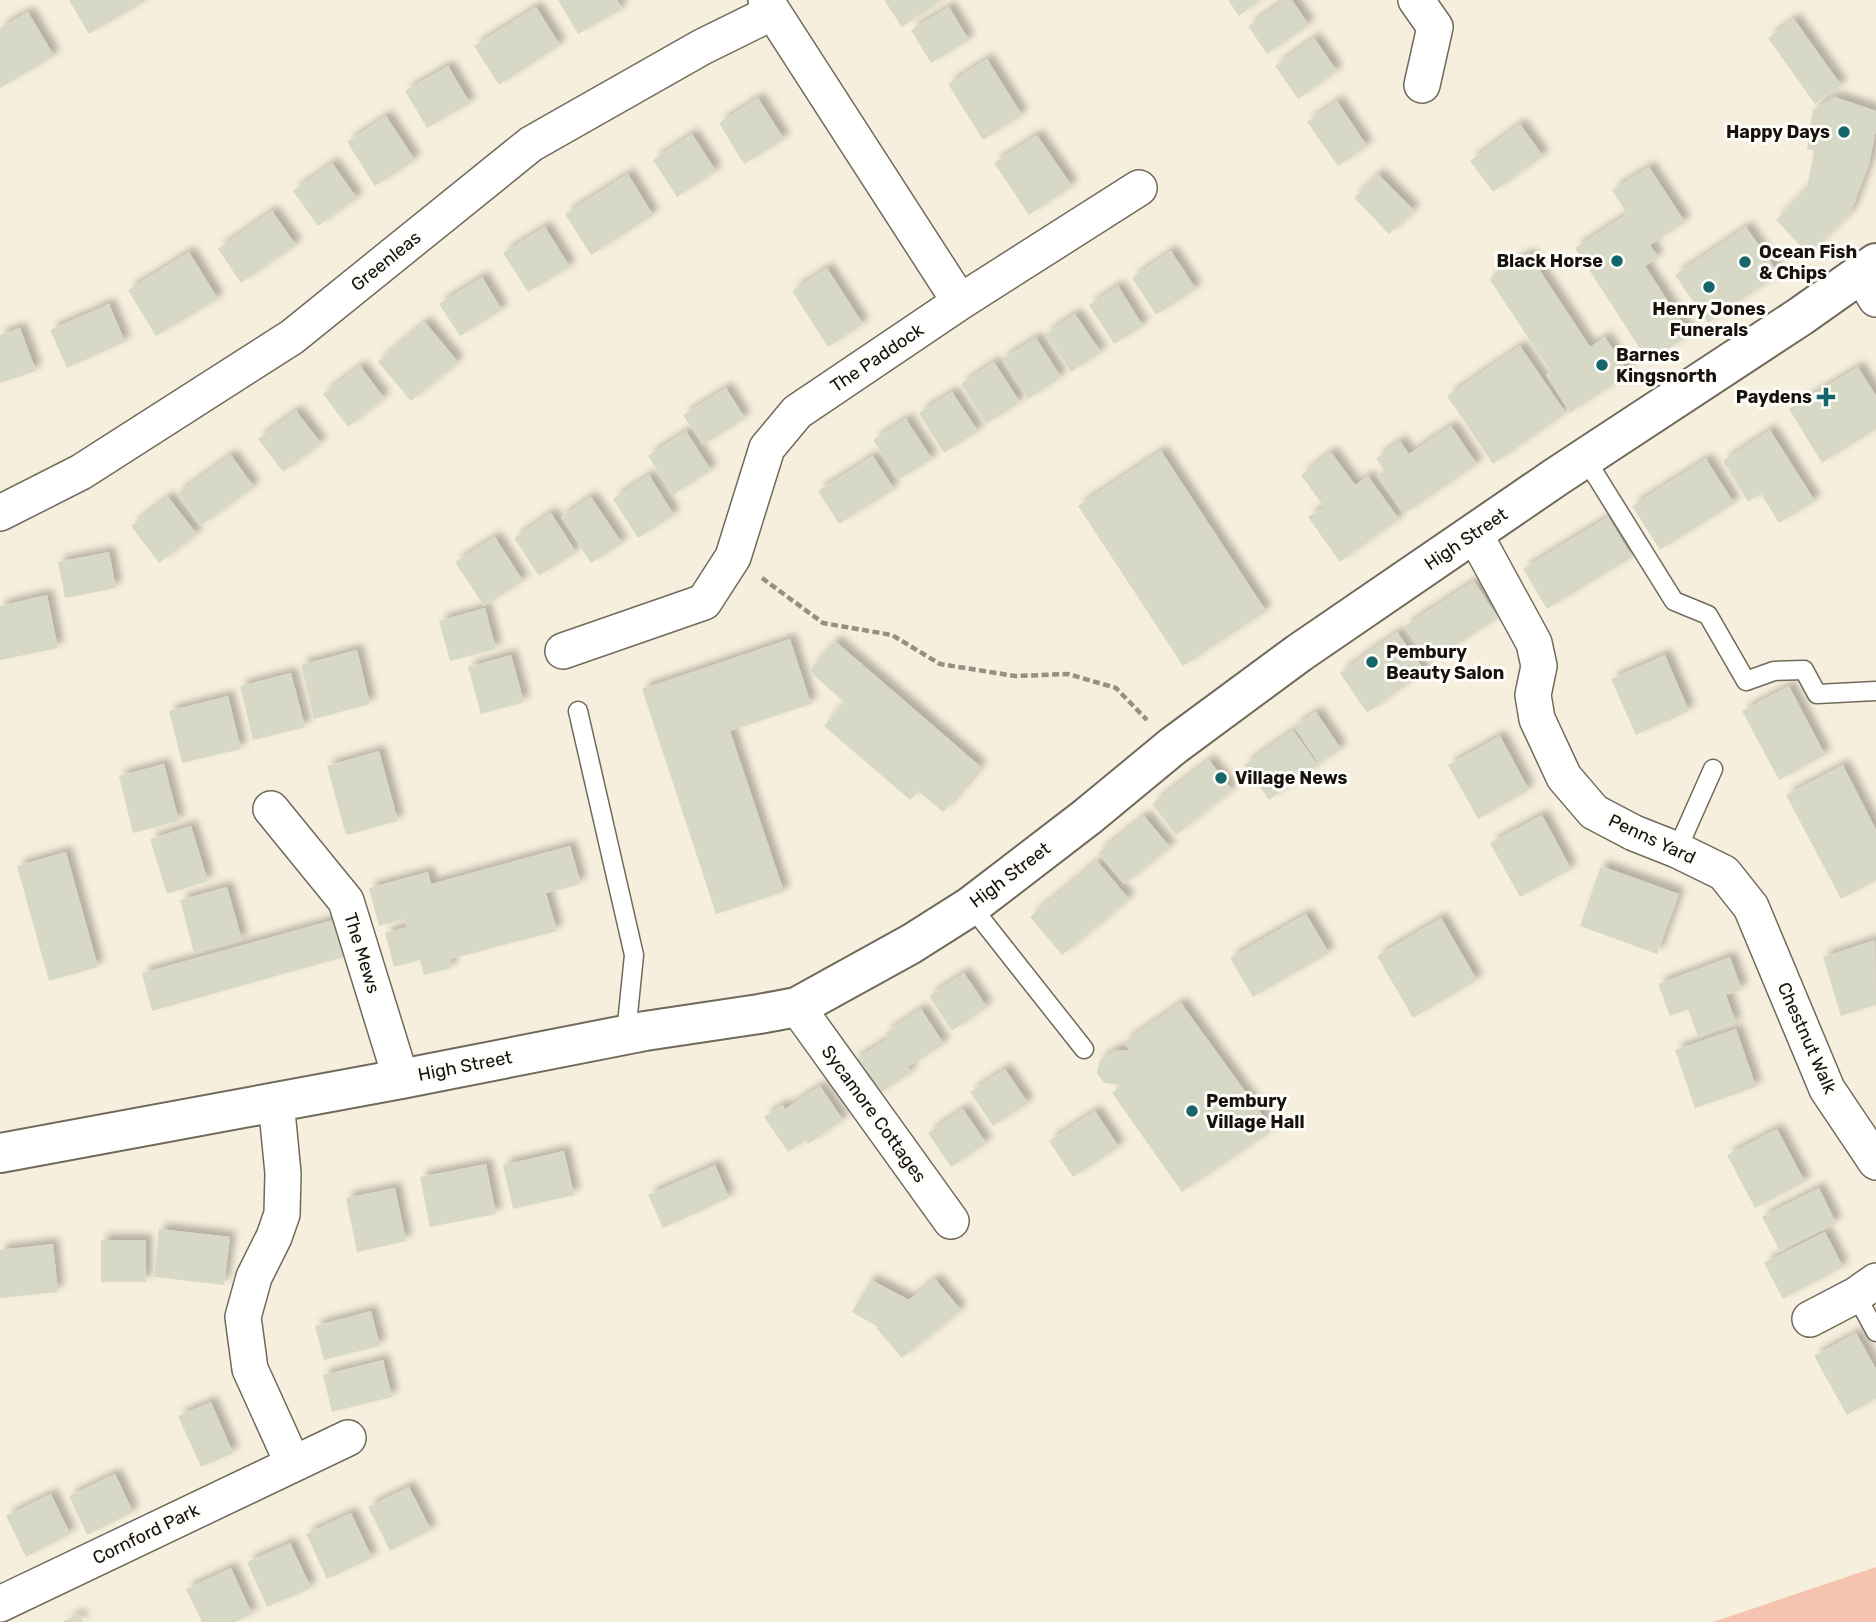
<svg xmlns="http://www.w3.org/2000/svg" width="1876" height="1622" viewBox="0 0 1876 1622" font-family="Rubik,sans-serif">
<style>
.green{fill:#f6c3b0}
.building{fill:#d7d9c6;filter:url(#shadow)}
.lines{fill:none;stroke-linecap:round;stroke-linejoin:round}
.service-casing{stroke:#706a5a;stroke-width:21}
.minor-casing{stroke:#706a5a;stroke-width:38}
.tertiary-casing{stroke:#706a5a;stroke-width:42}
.path{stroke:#969083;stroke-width:4.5;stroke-dasharray:7 3.5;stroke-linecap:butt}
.service{stroke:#fff;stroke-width:18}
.minor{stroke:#fff;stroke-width:35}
.tertiary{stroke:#fff;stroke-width:38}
.poi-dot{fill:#16656a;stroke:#fefdf9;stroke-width:2.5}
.labels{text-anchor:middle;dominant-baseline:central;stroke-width:6;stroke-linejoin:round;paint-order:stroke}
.poi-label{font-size:18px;font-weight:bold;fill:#16130d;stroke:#fefdf9;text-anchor:start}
.street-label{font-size:18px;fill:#16130d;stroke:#fefdf9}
</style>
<defs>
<filter id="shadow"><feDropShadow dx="6" dy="-6" stdDeviation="3.5" flood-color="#0004"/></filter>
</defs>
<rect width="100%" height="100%" fill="#f7efdd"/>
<path class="green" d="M1876 1567V1622H1713L1873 1568Z"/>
<path class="building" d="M69 0H147L89 34Z
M558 0H617L622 9 578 34Z
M884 0H937L938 2 902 27Z
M1228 0H1260L1239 16Z
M1285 0H1292L1309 25 1267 54 1248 26Z
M536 7 560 45 499 85 474 46Z
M949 7 969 40 931 63 911 30Z
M28 12 54 56 0 88V28Z
M1794 19 1841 85 1815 104 1768 38Z
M1314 38 1337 71 1298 99 1275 66Z
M987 59 1022 115 983 140 948 84Z
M448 66 470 103 427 128 405 91Z
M1835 97 1876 111V129L1869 164 1851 212 1808 254 1776 220 1807 188 1814 151 1807 149 1813 110Z
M758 98 784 139 744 164 719 123Z
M1337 101 1367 146 1338 166 1307 122Z
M386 116 415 160 375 186 347 142Z
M1520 124 1543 156 1493 192 1470 161Z
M692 134 716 171 677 197 653 160Z
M1037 135 1072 186 1029 215 994 163Z
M332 163 357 198 318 226 293 191Z
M1649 167 1685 222 1650 245 1658 257 1645 266 1690 335 1648 361 1575 248 1627 214 1612 190Z
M628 174 653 215 591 255 565 214Z
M1378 174 1414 210 1389 234 1354 198Z
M272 211 296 245 241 283 218 249Z
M545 227 570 267 528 292 503 253Z
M1746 227 1779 274 1708 323 1675 275Z
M1171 251 1196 289 1156 315 1132 278Z
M189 252 218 299 156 336 128 290Z
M1529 254 1590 347 1605 337 1629 374 1570 413 1546 375 1551 372 1490 280 1494 273Z
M827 268 863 324 828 347 792 291Z
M482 277 502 310 460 336 439 304Z
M1118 286 1143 326 1114 344 1089 305Z
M109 304 125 342 67 368 50 330Z
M1075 314 1101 352 1071 372 1045 334Z
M425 322 458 362 411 401 378 362Z
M20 328 36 371 0 383V335Z
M1036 338 1061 377 1028 399 1002 359Z
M1520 346 1566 413 1493 464 1447 396Z
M994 362 1020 402 986 424 961 384Z
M360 366 384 398 348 427 323 394Z
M1858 367 1876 396V429L1822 463 1789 409Z
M726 388 745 418 703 445 683 415Z
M952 392 978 431 944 453 919 413Z
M296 411 321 443 283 472 258 439Z
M906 419 932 459 898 480 873 440Z
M1451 426 1477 464 1404 514 1377 476 1384 471 1376 458 1400 441 1409 454Z
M1770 430 1815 501 1779 523 1761 494 1748 502 1723 461Z
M686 431 711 470 673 495 648 456Z
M1161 451 1266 611 1183 666 1078 506Z
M1331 452 1355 485 1368 476 1399 519 1340 562 1308 517 1324 507 1301 475Z
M231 455 254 487 200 526 177 494Z
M873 456 894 489 839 524 818 491Z
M1706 459 1734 503 1660 550 1632 506Z
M649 475 674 515 638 538 613 499Z
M168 497 197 534 159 563 131 526Z
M591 497 622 543 591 563 561 517Z
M551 513 576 552 539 576 514 538Z
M1608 517 1632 557 1547 609 1523 569Z
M495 537 523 581 484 606 455 562Z
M109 552 116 588 65 598 58 562Z
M1474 581 1498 618 1428 663 1405 626Z
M47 595 58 648 0 660V606Z
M485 608 496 649 450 661 439 621Z
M1397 632 1425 671 1367 713 1340 673Z
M790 639 811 704 730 731 784 892 716 914 642 689Z
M835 641 981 767 943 812 918 791 910 800 824 726 844 702 809 671Z
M357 650 370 704 314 719 301 665Z
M511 655 524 702 481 714 468 667Z
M1665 655 1689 711 1636 735 1611 679Z
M291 673 305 727 253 740 240 686Z
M1789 686 1825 755 1779 780 1742 711Z
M228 696 241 749 182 763 169 711Z
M1316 712 1341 749 1319 764 1294 727Z
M1293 730 1318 765 1269 800 1244 765Z
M1500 736 1529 790 1478 819 1448 765Z
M379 751 398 821 346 835 327 766Z
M1209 760 1232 790 1176 835 1152 804Z
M164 764 179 821 133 833 119 776Z
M1843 765 1876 830V880L1841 899 1786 795Z
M1542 815 1571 869 1520 897 1490 843Z
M1144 816 1170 847 1124 884 1098 853Z
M191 826 208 881 167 894 150 839Z
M570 846 581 884 546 893 557 931 450 959 452 968 424 975 420 960 394 967 385 933 407 927 404 919 379 926 369 888 428 872 431 884Z
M66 852 98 967 49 981 17 866Z
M1097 861 1129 899 1062 955 1030 917Z
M1601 866 1679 894 1657 954 1580 926Z
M227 887 242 940 194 953 180 900Z
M1306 914 1329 953 1253 997 1230 958Z
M1441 918 1477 980 1413 1018 1377 956Z
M337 919 347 956 152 1011 142 973Z
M1875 940 1876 1005 1841 1016 1823 957Z
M1730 957 1742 990 1726 995 1736 1023 1698 1037 1688 1009 1670 1016 1658 984Z
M964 973 987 1007 952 1031 929 996Z
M1181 1003 1273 1130 1182 1192 1112 1093 1121 1085 1104 1083 1097 1073 1100 1060 1115 1050H1129L1124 1042Z
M921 1009 944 1044 908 1067 911 1072 876 1096 853 1061 889 1038 885 1033Z
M1736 1029 1756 1087 1695 1108 1675 1050Z
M1005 1069 1028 1103 993 1126 970 1092Z
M820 1086 843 1120 808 1144 805 1140 788 1152 764 1117 782 1105 785 1109Z
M963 1109 986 1143 951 1167 928 1133Z
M1095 1111 1119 1147 1073 1177 1049 1141Z
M1777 1129 1805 1182 1755 1208 1727 1155Z
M564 1151 574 1195 513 1209 503 1165Z
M486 1164 496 1214 430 1227 420 1177Z
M715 1165 729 1198 663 1228 648 1195Z
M395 1188 406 1241 357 1252 346 1198Z
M1819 1188 1836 1223 1780 1251 1762 1217Z
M159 1229 230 1237 224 1285 154 1277Z
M1825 1232 1843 1267 1783 1299 1764 1263Z
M101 1240H146V1282H101Z
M53 1244 58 1292 0 1298V1250Z
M935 1279 961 1310 902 1358 876 1328 878 1327 852 1312 871 1280 909 1300Z
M371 1311 380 1346 324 1360 315 1326Z
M1856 1333 1876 1369V1399L1847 1415 1814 1356Z
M383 1360 392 1397 332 1412 323 1375Z
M211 1402 233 1453 201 1467 178 1416Z
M115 1474 133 1512 87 1535 69 1496Z
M409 1487 431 1530 390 1551 368 1507Z
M51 1494 70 1534 26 1557 6 1516Z
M351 1513 372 1558 327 1579 306 1534Z
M290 1543 311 1588 267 1607 247 1562Z
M231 1568 252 1614 236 1622H202L186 1589Z
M79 1614 83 1622H62Z"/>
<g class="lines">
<g class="service-casing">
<path id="service" d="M1585 458 1674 601 1708 615 1746 681 1774 671 1804 670 1817 694 1876 691
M578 711 634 955 626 1034
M1677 850 1713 769
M971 906 1084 1049
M1856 1295 1876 1332"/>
</g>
<g class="minor-casing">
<path id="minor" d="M1416 0 1435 27 1422 85
M1861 274 1876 299
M960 302 1139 188
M0 513 81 472 292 337 531 144 702 47 773 12
M1474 533 1534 643 1539 666 1533 695 1537 719 1564 777 1594 812 1634 833 1677 850 1724 873 1751 907 1827 1089 1876 1162
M563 651 704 602 733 557 767 448 797 412 960 302 773 12 766 0
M271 809 346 901 401 1079
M797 1007 951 1221
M276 1101 283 1173 282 1214 274 1237 254 1277 243 1317 250 1369 293 1464
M1810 1319 1856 1295 1876 1281
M0 1604 348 1438"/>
</g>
<g class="tertiary-casing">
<path id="tertiary" d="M0 1153 401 1079 645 1031 759 1014 797 1007 911 944 971 906 1087 817 1173 746 1299 653 1556 477 1801 316 1876 263"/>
</g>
<path class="path" d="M762 578 823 623 892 635 940 664 1015 676 1068 674 1116 688 1147 720"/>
<use href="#service" class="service"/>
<use href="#minor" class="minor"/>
<use href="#tertiary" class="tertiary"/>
</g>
<g class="poi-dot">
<circle cx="1844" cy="132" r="7"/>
<circle cx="1617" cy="261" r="7"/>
<circle cx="1745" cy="262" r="7"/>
<circle cx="1709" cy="287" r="7"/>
<circle cx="1602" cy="365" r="7"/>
<path d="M1822.5 386.5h7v7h7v7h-7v7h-7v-7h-7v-7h7z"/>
<circle cx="1372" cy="662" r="7"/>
<circle cx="1221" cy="778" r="7"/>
<circle cx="1192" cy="1111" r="7"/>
</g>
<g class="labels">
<g class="poi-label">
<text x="1830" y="132" text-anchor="end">Happy Days</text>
<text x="1759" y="252">Ocean Fish<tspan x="1759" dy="21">&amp; Chips</tspan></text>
<text x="1603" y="261" text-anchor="end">Black Horse</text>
<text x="1709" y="309" text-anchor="middle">Henry Jones<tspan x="1709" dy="21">Funerals</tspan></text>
<text x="1616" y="355">Barnes<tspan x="1616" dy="21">Kingsnorth</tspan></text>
<text x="1812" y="397" text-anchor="end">Paydens</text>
<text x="1386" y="652">Pembury<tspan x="1386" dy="21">Beauty Salon</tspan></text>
<text x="1235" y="778">Village News</text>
<text x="1206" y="1101">Pembury<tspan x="1206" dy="21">Village Hall</tspan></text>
</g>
<g class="street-label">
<text transform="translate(386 261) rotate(-39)">Greenleas</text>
<text transform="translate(877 358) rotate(-34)">The Paddock</text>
<text transform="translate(1466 539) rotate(-34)">High Street</text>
<text transform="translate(1652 839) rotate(25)">Penns Yard</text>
<text transform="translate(1010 875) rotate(-37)">High Street</text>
<text transform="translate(362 953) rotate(73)">The Mews</text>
<text transform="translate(1807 1038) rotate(66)">Chestnut Walk</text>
<text transform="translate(465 1066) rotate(-11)">High Street</text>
<text transform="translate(874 1114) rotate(54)">Sycamore Cottages</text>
<text transform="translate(146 1534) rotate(-26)">Cornford Park</text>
</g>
</g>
</svg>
